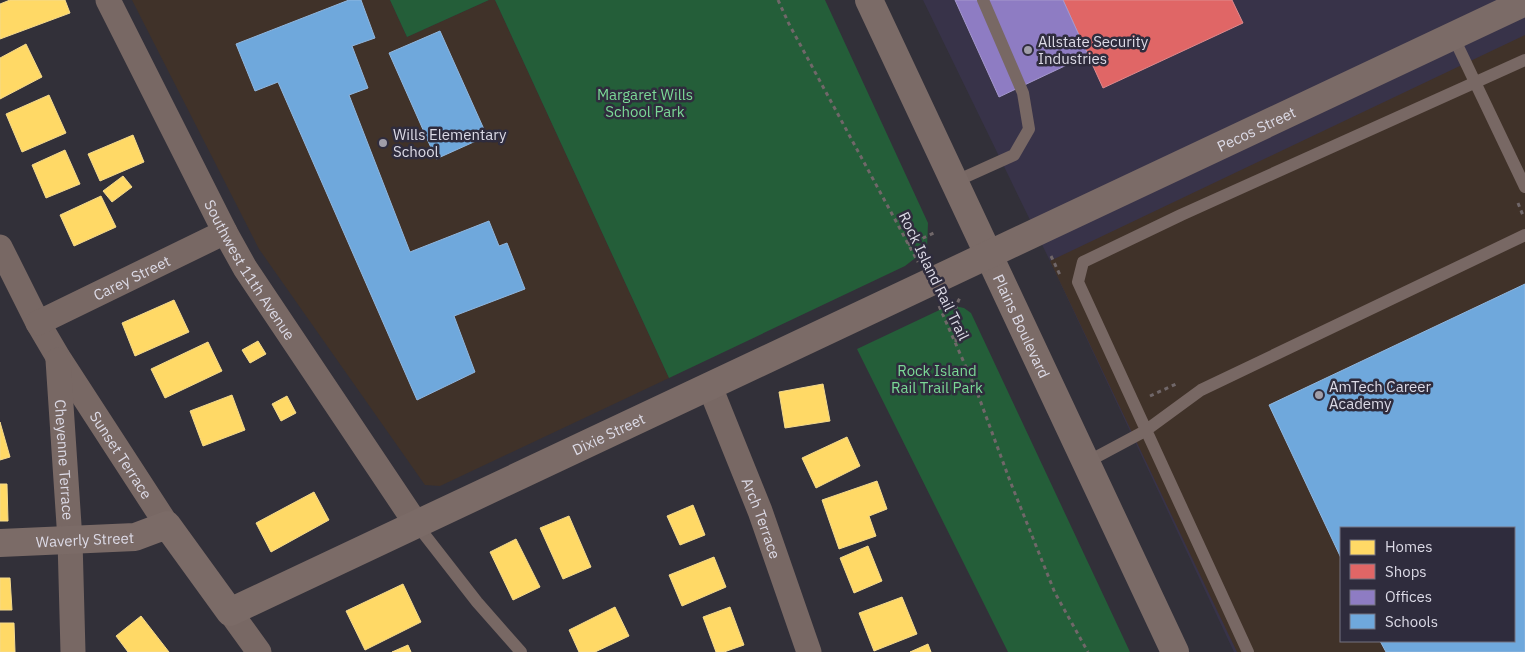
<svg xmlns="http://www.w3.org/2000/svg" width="1525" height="652" viewBox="0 0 1525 652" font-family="'IBM Plex Sans',sans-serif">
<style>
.built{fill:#383349;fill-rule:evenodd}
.education{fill:#403229;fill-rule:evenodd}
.green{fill:#245e39}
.homes{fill:#ffd966;stroke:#f4d98c}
.shops{fill:#e06666;stroke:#df898c}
.offices{fill:#8e7cc3;stroke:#a598ce}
.schools{fill:#6fa8dc;stroke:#90b7df}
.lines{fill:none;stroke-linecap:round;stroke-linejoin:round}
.path{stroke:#706769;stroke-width:3;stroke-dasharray:4 4;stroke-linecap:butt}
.lane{stroke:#786864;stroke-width:12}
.street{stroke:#786864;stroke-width:25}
.secondary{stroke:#7b6b67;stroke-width:28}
.poi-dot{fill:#a09ea9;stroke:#2f2c3d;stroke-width:2}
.labels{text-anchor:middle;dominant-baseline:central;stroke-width:5;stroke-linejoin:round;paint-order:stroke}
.poi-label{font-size:15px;fill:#dcdae6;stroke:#2f2c3d;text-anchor:start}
.park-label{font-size:15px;fill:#7bd896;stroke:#2f2c3d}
.street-label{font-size:15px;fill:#dcdae6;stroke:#2f2c3d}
</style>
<rect width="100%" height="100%" fill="#323039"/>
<path class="built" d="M923 0H1525V652H1234L1050 261ZM1341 528H1514V641H1341Z"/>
<path class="education" d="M132 0H390L407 37 489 0H495L669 378 440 486 425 485 259 249Z
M1525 35V652H1237L1050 261ZM1341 528H1514V641H1341Z"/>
<path class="green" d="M390 0H489L407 37Z
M495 0H825L928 223 927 249 905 266 669 378Z
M950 305 964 308 971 313 1130 652H1008L857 349Z"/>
<path class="homes" d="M10 0H65L70 13 0 39V4Z
M26 44 42 77 0 99V58Z
M49 95 66 133 22 152 6 114Z
M133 135 144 162 100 181 88 154Z
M65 150 80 184 46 198 32 165Z
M123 176 132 187 112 202 103 191Z
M101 196 116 227 74 246 60 215Z
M174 300 189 332 135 356 122 323Z
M258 341 266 354 250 363 242 350Z
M208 342 222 371 165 398 151 369Z
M823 384 830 421 785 428 779 392Z
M232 395 245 430 203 446 190 411Z
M287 396 296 413 281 421 272 404Z
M0 422 10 457 0 460Z
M847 437 860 466 816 488 802 458Z
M877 481 887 509 869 516 876 536 839 549 822 500Z
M0 484H7L8 521H0Z
M314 492 329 520 271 552 256 523Z
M693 505 705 535 680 545 667 516Z
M569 516 591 567 563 579 540 528Z
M516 539 540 587 513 600 490 552Z
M868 546 882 581 854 593 840 558Z
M714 557 726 587 682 606 669 575Z
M0 578H10L12 610H0Z
M403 584 421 622 365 650 346 611Z
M902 597 917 634 874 651 859 613Z
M615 607 629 636 595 652H579L569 630Z
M730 607 744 645 724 652H716L703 617Z
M141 616 169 652H128L116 636Z
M0 623H14L15 652H0Z
M928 644 931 652H910Z
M408 645 411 652H392Z"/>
<path class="shops" d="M1063 0H1232L1243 23 1103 88Z"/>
<path class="offices" d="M955 0H1063L1088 55 999 97Z"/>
<path class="schools" d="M349 0H361L375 38 352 46 368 88 349 95 410 252 489 221 499 246 507 243 525 289 454 316 475 372 417 400 278 82 255 91 236 44Z
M440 31 487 136 436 159 389 53Z
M1525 284V652H1386L1380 641H1514V528H1341V558L1269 405Z"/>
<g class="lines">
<path class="path" d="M778 0 789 24 918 262
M1518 203 1524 218
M908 245 936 232
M1051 256 1061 277
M939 306 977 392 1010 481 1055 593 1088 652
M956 342C956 328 952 310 960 298
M1150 396 1176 384"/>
<path class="lane" d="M1453 36 1525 187
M954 182 1014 155 1029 129 1023 93 983 0
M1087 462 1145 431 1201 390 1525 235
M417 525 477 602 521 652
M1248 652 1078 282 1083 262 1181 215 1525 60"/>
<g class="street">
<path id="s1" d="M108 0 225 232 245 268 417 525"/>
<path id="s2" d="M0 247 38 323 58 357 167 525"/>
<path id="s3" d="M38 323 225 232"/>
<path id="s4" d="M58 360 70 540 73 652"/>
<path id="s5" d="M710 387 760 511 809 652"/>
<path d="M230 612 259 652"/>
</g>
<g class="secondary">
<path id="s6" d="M869 0 1175 652"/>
<path id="s7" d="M0 543 135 537 167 525 230 612 1525 2"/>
</g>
</g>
<g class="poi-dot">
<circle cx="1028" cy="50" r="5"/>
<circle cx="383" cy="143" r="5"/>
<circle cx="1319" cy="395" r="5"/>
</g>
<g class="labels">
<g class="poi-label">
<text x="1038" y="41">Allstate Security<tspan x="1038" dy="17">Industries</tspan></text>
<text x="393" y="134">Wills Elementary<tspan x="393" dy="17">School</tspan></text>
<text x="1329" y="386">AmTech Career<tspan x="1329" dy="17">Academy</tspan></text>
</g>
<g class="park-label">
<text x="645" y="94">Margaret Wills<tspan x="645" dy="17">School Park</tspan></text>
<text x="937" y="370">Rock Island<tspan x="937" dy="17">Rail Trail Park</tspan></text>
</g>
<g class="street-label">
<text stroke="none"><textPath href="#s7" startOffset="1411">Pecos Street</textPath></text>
<text stroke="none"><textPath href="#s1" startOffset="305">Southwest 11th Avenue</textPath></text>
<text transform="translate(934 276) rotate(64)">Rock Island Rail Trail</text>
<text stroke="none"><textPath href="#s3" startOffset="104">Carey Street</textPath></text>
<text stroke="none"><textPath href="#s6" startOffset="360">Plains Boulevard</textPath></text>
<text stroke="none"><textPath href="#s7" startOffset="695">Dixie Street</textPath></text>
<text stroke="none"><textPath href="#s2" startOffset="241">Sunset Terrace</textPath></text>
<text stroke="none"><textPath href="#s4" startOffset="100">Cheyenne Terrace</textPath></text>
<text stroke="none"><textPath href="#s5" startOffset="141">Arch Terrace</textPath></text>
<text stroke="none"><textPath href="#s7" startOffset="85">Waverly Street</textPath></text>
</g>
</g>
<rect x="1340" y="527" width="175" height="115" fill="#2f2c3d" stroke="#747281"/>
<rect x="1350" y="540" width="25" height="15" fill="#ffd966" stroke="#747281"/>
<text x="1385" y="552" font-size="15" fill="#dcdae6">Homes</text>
<rect x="1350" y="564" width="25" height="15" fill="#e06666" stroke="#747281"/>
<text x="1385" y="577" font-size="15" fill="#dcdae6">Shops</text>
<rect x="1350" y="590" width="25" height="15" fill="#8e7cc3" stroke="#747281"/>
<text x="1385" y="602" font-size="15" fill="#dcdae6">Offices</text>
<rect x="1350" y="614" width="25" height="15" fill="#6fa8dc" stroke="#747281"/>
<text x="1385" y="627" font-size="15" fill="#dcdae6">Schools</text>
</svg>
